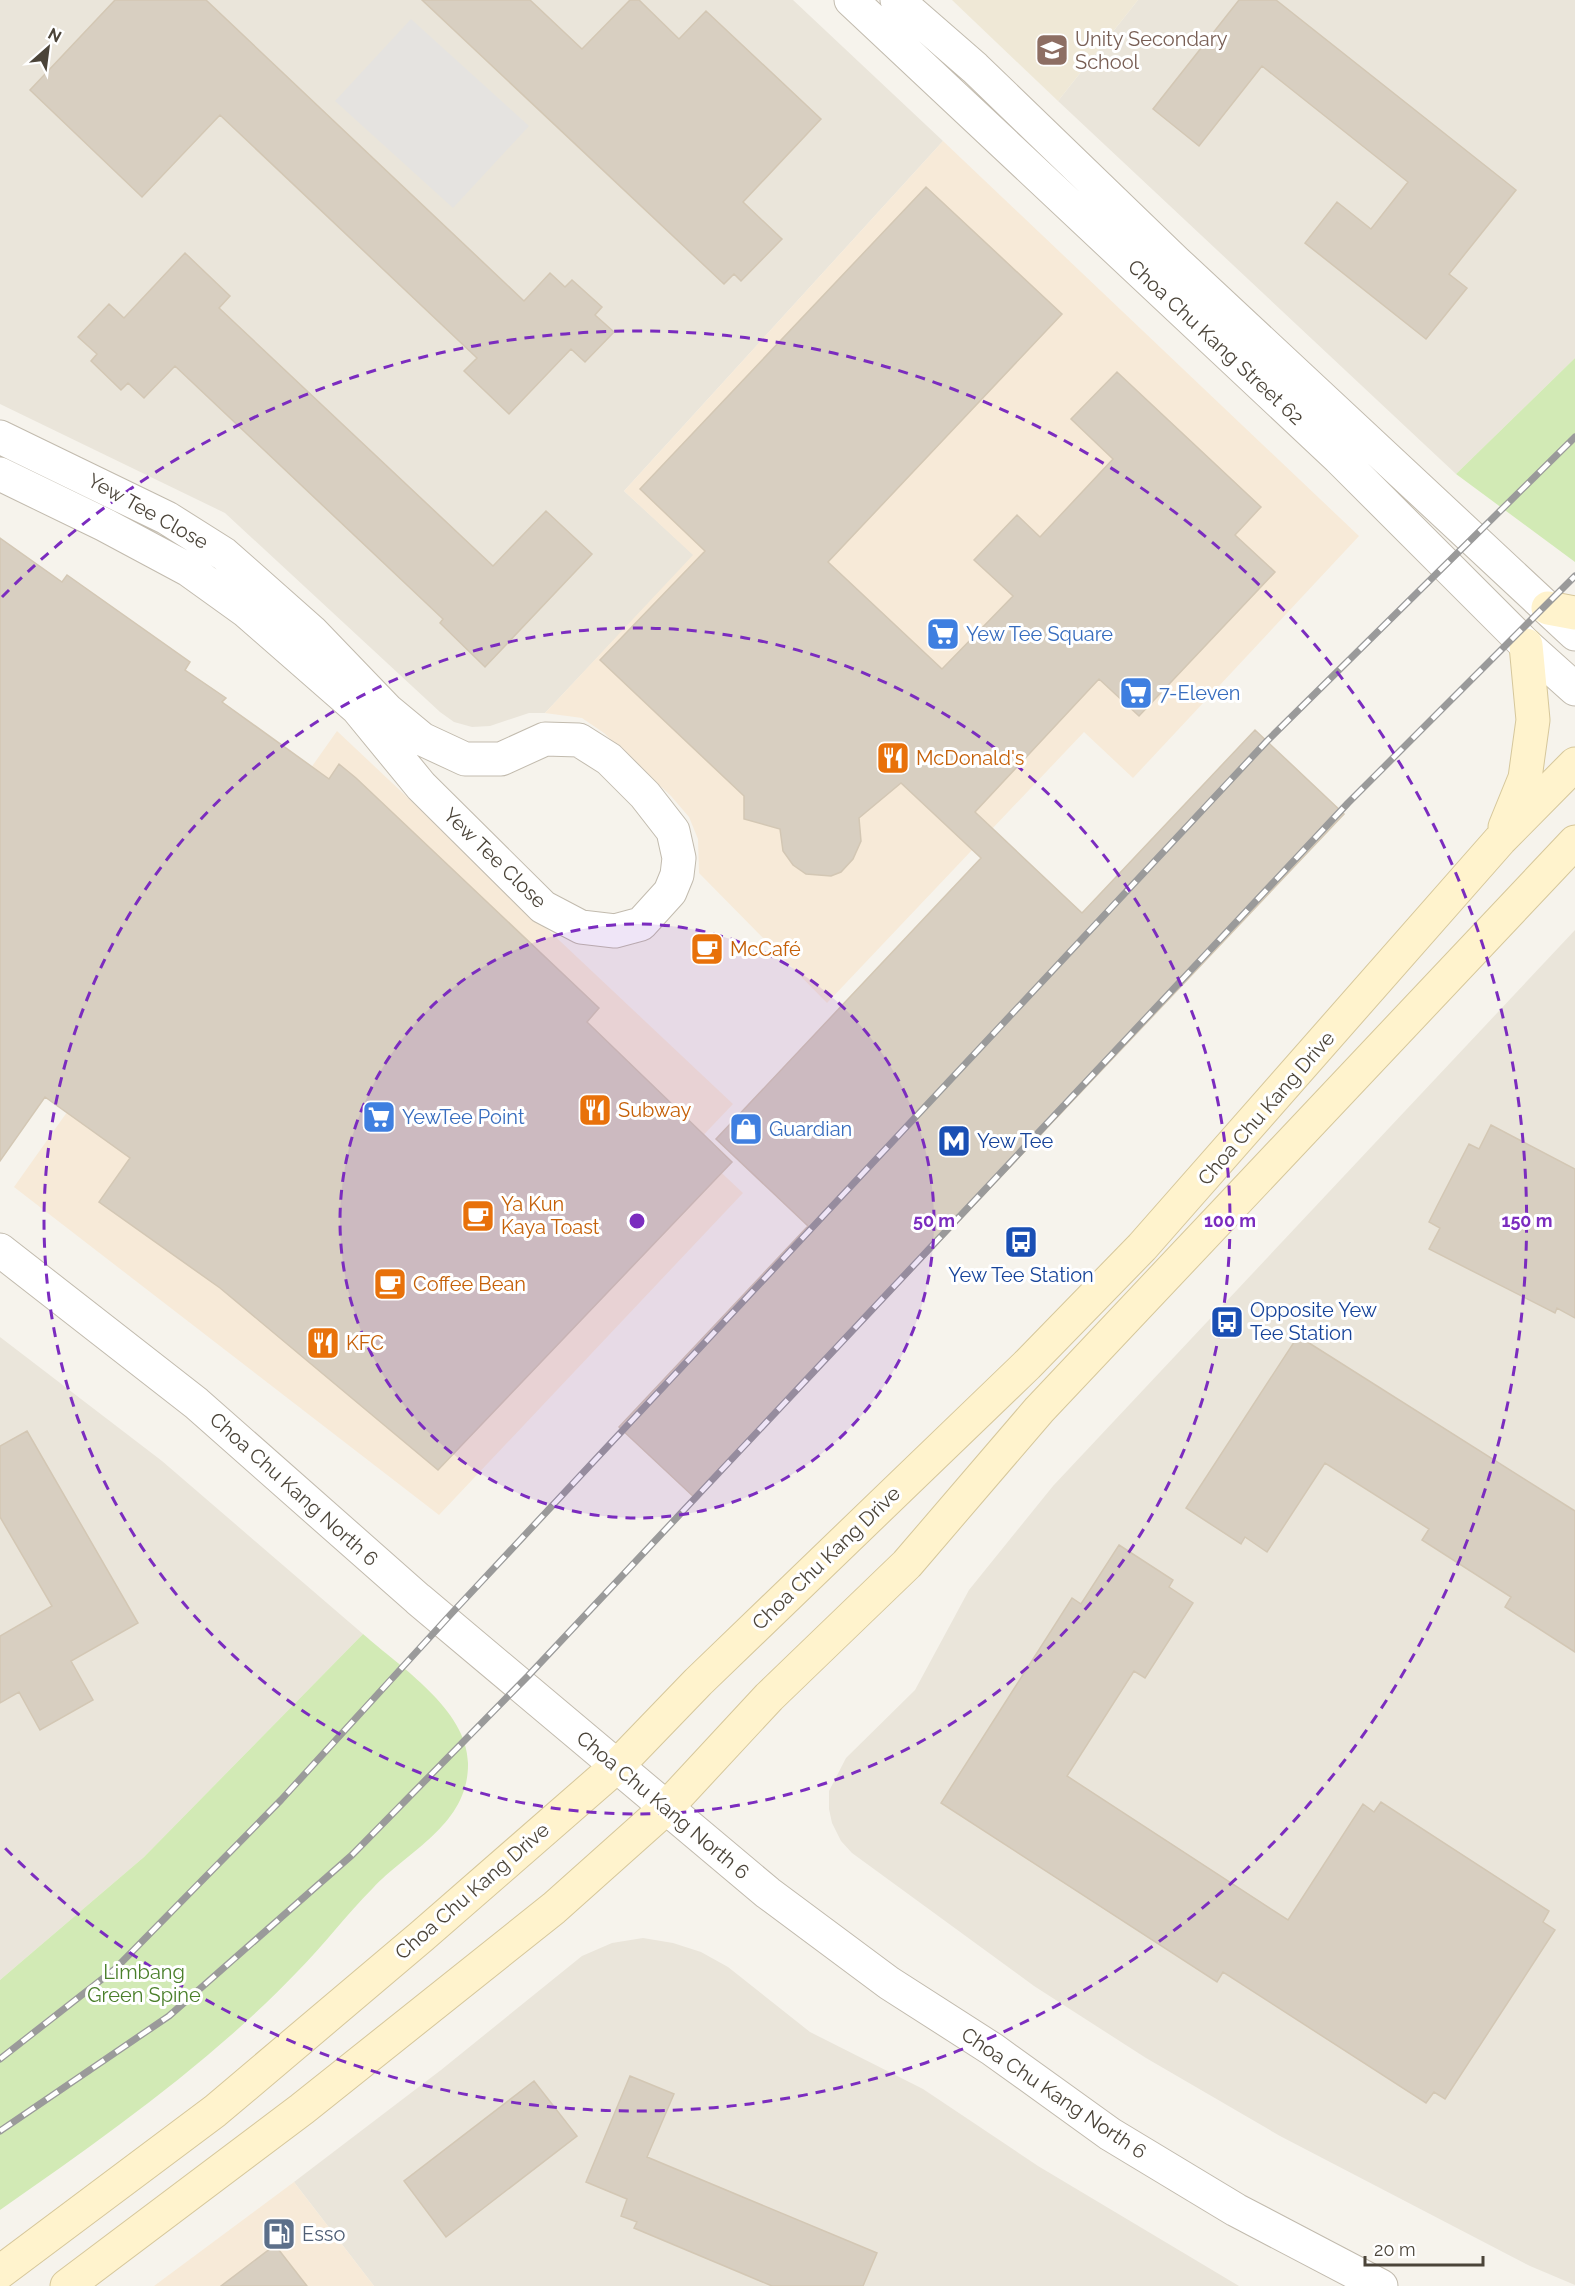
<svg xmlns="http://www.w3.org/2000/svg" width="1575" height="2286" viewBox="0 0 1575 2286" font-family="Raleway,sans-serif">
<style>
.residential{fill:#eae5da}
.commercial{fill:#f7ead8}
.education{fill:#efe8d6}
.green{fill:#d2eab5}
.parking{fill:#e5e3e0}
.building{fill:#d8cfc1;stroke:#d3c7b4;stroke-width:1.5}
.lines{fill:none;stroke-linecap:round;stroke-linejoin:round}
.minor-casing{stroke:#c2bbae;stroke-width:35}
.tertiary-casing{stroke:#c2bbae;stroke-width:35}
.secondary-casing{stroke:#d6c79b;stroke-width:35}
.minor{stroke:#fff;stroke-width:33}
.tertiary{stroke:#fff;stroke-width:33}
.secondary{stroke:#fff3cd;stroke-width:33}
.rail-casing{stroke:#9a9a9a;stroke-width:7}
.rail{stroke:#fff;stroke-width:4.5;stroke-dasharray:14;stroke-linecap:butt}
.ring{fill:none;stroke:#7b2cbf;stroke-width:3;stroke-dasharray:10 8}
.labels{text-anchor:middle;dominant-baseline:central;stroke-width:6;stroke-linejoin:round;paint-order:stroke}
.education-label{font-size:20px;fill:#785e54;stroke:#fff;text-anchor:start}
.street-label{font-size:20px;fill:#4b4439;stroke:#fff}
.shop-label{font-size:20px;fill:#366cbe;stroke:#fff;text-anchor:start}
.food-label{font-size:20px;fill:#c56008;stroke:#fff;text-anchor:start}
.transit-label{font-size:20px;fill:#164399;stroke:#fff;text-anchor:start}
.park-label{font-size:20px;fill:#4a7f2a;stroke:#fff}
.service-label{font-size:20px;fill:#4e5e75;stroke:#fff;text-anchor:start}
.centre{fill:#7b2cbf;stroke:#fff;stroke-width:3}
.ring-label{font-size:18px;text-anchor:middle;font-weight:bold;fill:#7b2cbf;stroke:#fff;stroke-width:6;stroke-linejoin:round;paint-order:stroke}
</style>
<rect width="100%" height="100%" fill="#f6f3ec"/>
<path class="residential" d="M0 0H793L943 141 624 491 694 555 545 713H529L490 726 472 727 454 722 440 712 225 513 0 404Z
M1138 0H1575V358L1456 474 1058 101Z
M1575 930V2285L1530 2266 1280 2136 1146 2058 1034 1986 852 1853 841 1841 832 1823 829 1809V1791L846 1758 915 1690 969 1590 1053 1486Z
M0 1337 162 1461 363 1634 144 1857 0 1980Z
M643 1938 673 1943 701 1952 728 1967 810 2032 923 2089 1038 2166 1239 2286H374L294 2182 441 2070 582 1956 612 1943Z"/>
<path class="commercial" d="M943 141 1359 536 1133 778 1084 732 827 1003 699 873 698 839 689 817 671 796 604 733 582 718 545 713 693 555 624 491Z
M337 731 733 1104 693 1146 743 1193 439 1515 14 1187Z
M294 2182 374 2286H154Z"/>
<path class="education" d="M952 0H1138L1058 101Z"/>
<path class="green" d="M1575 358V562L1456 474Z
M363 1634C400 1667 467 1709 468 1763 469 1824 409 1850 373 1888 346 1915 324 1945 297 1972 210 2063 103 2138 0 2210V1980L144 1857Z"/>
<path class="parking" d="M411 19 529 126 453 208 335 101Z"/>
<path class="building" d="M115 0H206L524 301 550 273 565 287 572 280 602 307 595 315 614 332 585 362 571 349 509 414 464 371 477 358 220 115 142 197 30 90Z
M422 0H530L582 49 630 0H639L679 39 706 11 821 119 743 202 782 239 741 281 734 274 724 284Z
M1239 0H1276L1516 190 1449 274 1467 288 1426 339 1305 243 1337 202 1371 229 1408 182 1262 66 1199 146 1153 109Z
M926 187 1062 314 828 562 942 669 1013 596 974 560 1017 515 1040 537 1113 459 1071 419 1117 372 1261 507 1235 535 1275 572 1139 716 1099 679 975 812 1082 913 1255 730 1344 814 696 1499 619 1427 808 1226 716 1139 981 858 901 783 859 818 861 841 853 859 841 872 831 876 806 874 793 865 783 851 780 829 744 819V796L600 660 705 551 640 489Z
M185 253 230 296 219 308 493 566 546 511 592 554 485 667 440 623 443 619 175 366 144 398 128 383 121 390 91 361 97 354 78 337 109 304 124 318Z
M0 538 62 582 67 575 190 662 185 670 226 698 222 702 329 779 339 764 356 778 599 1008 587 1022 732 1162 438 1470 220 1288 99 1202 130 1158 45 1097 0 1161Z
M1491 1125 1575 1169V1318L1557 1308 1555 1313 1429 1249 1440 1228 1429 1222 1437 1206 1469 1144 1479 1149Z
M1298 1336 1575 1511V1652L1505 1607 1511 1597 1422 1540 1429 1529 1325 1463 1267 1552 1245 1537 1241 1544 1186 1508Z
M27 1431 138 1623 71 1661 93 1700 40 1730 19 1692 0 1703V1636L52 1606 0 1517V1446Z
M1119 1545 1173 1580 1169 1587 1193 1603 1145 1678 1134 1671 1067 1776 1288 1920 1363 1804 1374 1812 1381 1802 1549 1911 1543 1922 1555 1930 1445 2099 1434 2092 1426 2103 1223 1972 1217 1982 941 1803 1072 1598 1081 1604Z
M630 2076 674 2094 647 2157 877 2253 863 2286H772L634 2228 637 2222 621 2216 627 2199 586 2182Z
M534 2081 577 2136 446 2237 404 2181Z
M275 2245 307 2286H221Z"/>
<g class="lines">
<g class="minor-casing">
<path id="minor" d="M851 0 1339 458 1526 645 1575 689
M897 0 975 68 1176 262 1575 634
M0 437 167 518 224 554 311 631 387 710 422 739 465 759H501L545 739 579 740 609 759 645 795 673 831 679 858 677 875 670 892 641 924 615 931 581 927 543 907 421 786 357 708 246 611 189 570 105 525 0 474"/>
</g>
<g class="tertiary-casing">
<path id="tertiary" d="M0 1250 196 1403 418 1599 768 1893 889 1983 992 2049 1110 2134 1236 2210 1381 2286"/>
</g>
<g class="secondary-casing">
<path id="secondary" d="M1548 608 1575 613
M1505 827 1525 778 1533 720 1526 645
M0 2272 215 2111 422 1936 617 1766 698 1682 1027 1365 1142 1247 1500 840 1575 764
M67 2286 302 2109 554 1908 666 1808 769 1697 907 1564 1039 1410 1575 842"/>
</g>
<use href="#minor" class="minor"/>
<use href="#tertiary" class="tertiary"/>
<use href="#secondary" class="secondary"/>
<g class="rail-casing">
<path id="rail" d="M0 2059 115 1969 281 1800 451 1614 1267 741 1575 437
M0 2131 169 2016 352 1855 528 1676 1348 803 1575 576"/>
</g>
<use href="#rail" class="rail"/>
</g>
<circle cx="637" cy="1221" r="297" fill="#7b2cbf" fill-opacity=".12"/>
<g class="ring">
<circle cx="637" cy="1221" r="297"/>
<circle cx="637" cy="1221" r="593"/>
<path d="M2 597A890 890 0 1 1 2 1845"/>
</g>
<defs>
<g id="school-square" transform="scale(1.725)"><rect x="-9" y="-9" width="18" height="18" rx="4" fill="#8d6e63" stroke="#fff"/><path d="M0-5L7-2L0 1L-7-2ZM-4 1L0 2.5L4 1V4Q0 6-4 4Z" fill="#fff"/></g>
<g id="supermarket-square" transform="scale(1.725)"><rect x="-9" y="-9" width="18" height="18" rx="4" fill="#3f7fe0" stroke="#fff"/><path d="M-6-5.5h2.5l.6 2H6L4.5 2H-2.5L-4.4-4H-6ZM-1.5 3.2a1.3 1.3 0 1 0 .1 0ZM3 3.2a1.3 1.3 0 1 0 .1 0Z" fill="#fff"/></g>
<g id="restaurant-square" transform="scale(1.725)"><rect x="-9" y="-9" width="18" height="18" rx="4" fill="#e8710a" stroke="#fff"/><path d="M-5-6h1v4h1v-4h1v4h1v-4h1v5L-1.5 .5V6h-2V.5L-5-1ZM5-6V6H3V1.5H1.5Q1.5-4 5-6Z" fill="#fff"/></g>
<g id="cafe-square" transform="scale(1.725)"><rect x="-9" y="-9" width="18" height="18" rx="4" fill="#e8710a" stroke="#fff"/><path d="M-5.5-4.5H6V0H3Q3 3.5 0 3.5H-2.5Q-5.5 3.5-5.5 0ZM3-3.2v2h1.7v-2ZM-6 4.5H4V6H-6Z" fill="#fff"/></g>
<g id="shop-square" transform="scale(1.725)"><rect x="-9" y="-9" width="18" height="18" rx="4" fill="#3f7fe0" stroke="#fff"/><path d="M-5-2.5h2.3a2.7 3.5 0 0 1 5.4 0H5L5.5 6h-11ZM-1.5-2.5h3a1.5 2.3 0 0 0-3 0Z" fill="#fff"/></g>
<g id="metro-square" transform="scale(1.725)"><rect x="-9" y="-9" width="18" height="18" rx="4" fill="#1a4fb4" stroke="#fff"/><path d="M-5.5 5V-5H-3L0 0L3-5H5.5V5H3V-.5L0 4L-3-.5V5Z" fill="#fff"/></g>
<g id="bus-square" transform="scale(1.725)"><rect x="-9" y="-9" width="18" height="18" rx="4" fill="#1a4fb4" stroke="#fff"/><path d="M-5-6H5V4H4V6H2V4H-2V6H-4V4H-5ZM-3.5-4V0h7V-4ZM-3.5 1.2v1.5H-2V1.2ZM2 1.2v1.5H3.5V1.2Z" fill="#fff"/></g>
<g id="fuel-square" transform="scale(1.725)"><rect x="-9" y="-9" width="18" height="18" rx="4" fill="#5c6f8a" stroke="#fff"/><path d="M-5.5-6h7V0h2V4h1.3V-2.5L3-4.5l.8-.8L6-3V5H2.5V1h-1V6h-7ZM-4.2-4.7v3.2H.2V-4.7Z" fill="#fff"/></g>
</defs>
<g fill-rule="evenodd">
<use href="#school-square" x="1052" y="50"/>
<use href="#supermarket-square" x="943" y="634"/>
<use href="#supermarket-square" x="1136" y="693"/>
<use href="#restaurant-square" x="893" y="758"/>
<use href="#cafe-square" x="707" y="949"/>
<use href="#restaurant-square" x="595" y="1110"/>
<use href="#supermarket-square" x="379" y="1117"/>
<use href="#shop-square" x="746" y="1129"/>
<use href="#metro-square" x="954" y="1141"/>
<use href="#cafe-square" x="478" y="1216"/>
<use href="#bus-square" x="1021" y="1242"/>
<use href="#cafe-square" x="390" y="1284"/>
<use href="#bus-square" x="1227" y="1322"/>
<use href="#restaurant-square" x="323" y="1343"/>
<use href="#fuel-square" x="279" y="2234"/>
</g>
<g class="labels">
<g class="education-label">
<text x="1075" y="39">Unity Secondary<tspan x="1075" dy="23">School</tspan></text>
</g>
<g class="street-label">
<text transform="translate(1216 342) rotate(43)">Choa Chu Kang Street 62</text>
<text transform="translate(148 511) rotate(29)">Yew Tee Close</text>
<text transform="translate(495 858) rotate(44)">Yew Tee Close</text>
<text transform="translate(1266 1108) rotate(-49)">Choa Chu Kang Drive</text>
<text transform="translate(294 1489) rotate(42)">Choa Chu Kang North 6</text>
<text transform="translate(826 1558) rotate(-44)">Choa Chu Kang Drive</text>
<text transform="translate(663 1805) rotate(40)">Choa Chu Kang North 6</text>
<text transform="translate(472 1891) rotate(-41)">Choa Chu Kang Drive</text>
<text transform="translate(1054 2093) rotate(34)">Choa Chu Kang North 6</text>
</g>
<g class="shop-label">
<text x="966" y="634">Yew Tee Square</text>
<text x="1159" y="693">7-Eleven</text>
<text x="402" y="1117">YewTee Point</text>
<text x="769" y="1129">Guardian</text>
</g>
<g class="food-label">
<text x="916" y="758">McDonald's</text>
<text x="730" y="949">McCafé</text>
<text x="618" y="1110">Subway</text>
<text x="501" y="1204">Ya Kun<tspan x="501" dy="23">Kaya Toast</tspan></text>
<text x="413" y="1284">Coffee Bean</text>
<text x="346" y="1343">KFC</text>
</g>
<g class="transit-label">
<text x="977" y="1141">Yew Tee</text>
<text x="1021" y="1275" text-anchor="middle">Yew Tee Station</text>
<text x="1250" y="1310">Opposite Yew<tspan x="1250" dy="23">Tee Station</tspan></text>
</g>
<g class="park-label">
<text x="144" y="1972">Limbang<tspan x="144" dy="23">Green Spine</tspan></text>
</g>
<g class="service-label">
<text x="302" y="2234">Esso</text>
</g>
</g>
<circle cx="637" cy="1221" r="9" class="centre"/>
<g class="ring-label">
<text x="934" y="1227">50 m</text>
<text x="1230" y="1227">100 m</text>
<text x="1527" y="1227">150 m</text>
</g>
<g transform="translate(48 48) rotate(28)" stroke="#ffffff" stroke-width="4.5" paint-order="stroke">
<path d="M0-4.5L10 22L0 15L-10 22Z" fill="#4b4439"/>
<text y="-9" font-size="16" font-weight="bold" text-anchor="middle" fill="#4b4439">N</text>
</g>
<path d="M1365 2256v9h118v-9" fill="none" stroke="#4b4439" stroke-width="3"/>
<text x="1374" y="2256" font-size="18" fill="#4b4439" stroke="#ffffff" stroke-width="4.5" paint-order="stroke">20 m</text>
</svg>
